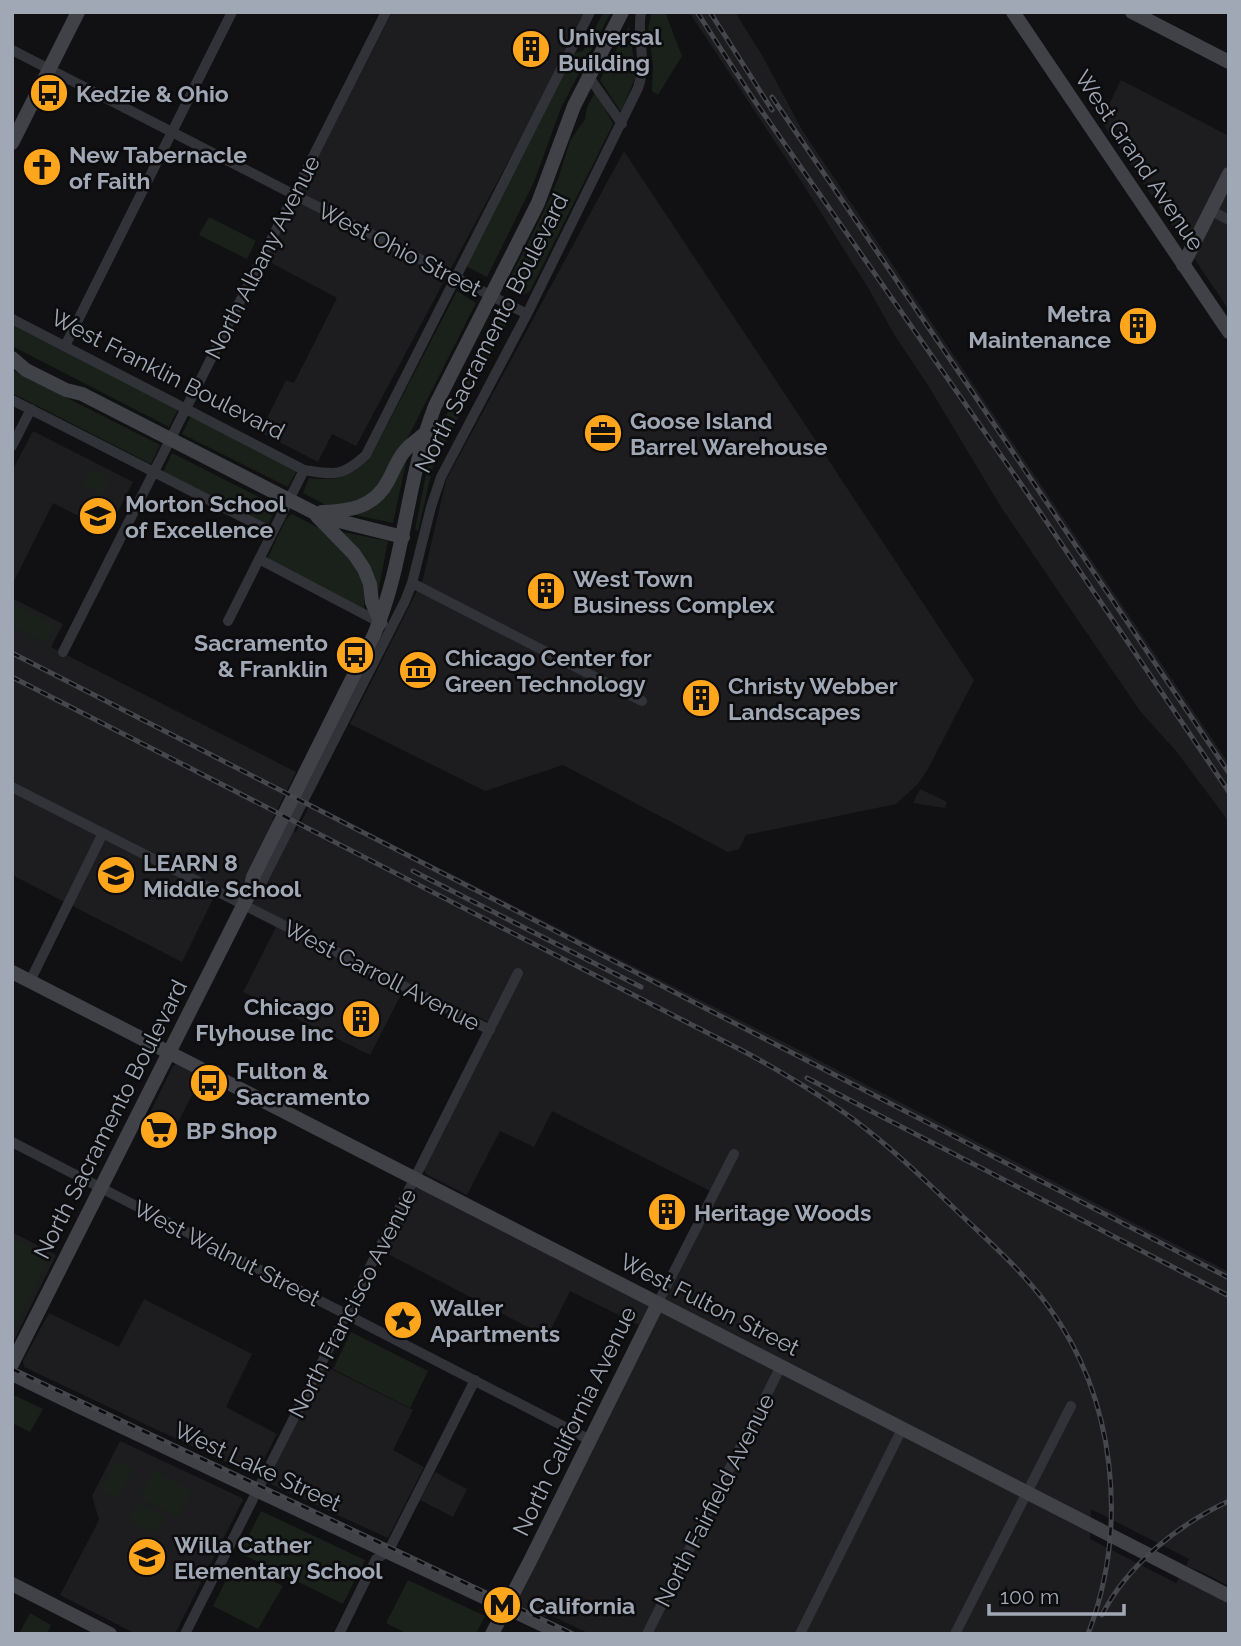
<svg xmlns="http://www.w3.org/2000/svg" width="1241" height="1646" viewBox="0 0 1241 1646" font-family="Raleway,sans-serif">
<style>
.built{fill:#1d1d20}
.green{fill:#19211a}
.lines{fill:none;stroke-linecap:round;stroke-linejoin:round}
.street{stroke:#323338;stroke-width:10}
.secondary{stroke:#404248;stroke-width:14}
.rail-casing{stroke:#45474d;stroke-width:5}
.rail{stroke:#0c0c0e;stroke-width:2.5;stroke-dasharray:8;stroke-linecap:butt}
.labels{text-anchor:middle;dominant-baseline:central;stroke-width:5;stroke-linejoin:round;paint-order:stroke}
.poi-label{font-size:23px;font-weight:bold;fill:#a1a8b5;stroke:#0c0c0e;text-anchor:start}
.street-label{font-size:23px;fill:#a1a8b5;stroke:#0c0c0e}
</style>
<rect width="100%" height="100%" fill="#111113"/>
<path class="built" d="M392 12H588L356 446 332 434 318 462 260 432 286 380 294 383 337 298 266 260Z
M689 12H735L762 55 802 130 1229 764V822L1176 751 1140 711 1001 507 929 387 895 336 870 291 801 181Z
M1121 80 1229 136V310L1101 121Z
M624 151 974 680 928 769 918 784 896 804 746 835 739 849 728 852 563 765 485 791 350 724 423 579 446 480Z
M33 431 133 482 108 531 53 503 12 585V471Z
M12 598 63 624 51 647 296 772 272 820 296 832 311 803 795 1048 1229 1272V1586L1200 1571 1186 1566 1189 1559 1091 1509 1090 1539 1176 1583 1180 1577 1229 1604V1634H590L550 1615 545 1617 517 1604 518 1596 718 1195 552 1111 534 1147 500 1131 467 1195 426 1174 424 1170 497 1026 407 983 370 1055 243 992 279 921 218 889 182 962 12 875Z
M920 789 947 802 945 808 913 803Z
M177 1064 201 1077 166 1146 140 1133 173 1066Z
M419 1187 646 1304 648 1307 639 1325 570 1291 547 1337 384 1252 416 1188Z
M12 1232 56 1255 12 1345Z
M144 1299 252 1354 226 1407 277 1434 255 1476 24 1367 23 1361 49 1313 119 1347Z
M325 1366 413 1410 393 1450 424 1467 388 1538 272 1485 268 1481Z
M120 1441 242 1498 243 1500 175 1634H136L60 1595 99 1520 92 1496Z
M435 1472 467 1489 453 1517 420 1500Z"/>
<path class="green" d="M607 12H611L561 108 534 182 487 277 466 266 574 53 583 51 602 15Z
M652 12H665L682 56 658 95 652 91 653 66 648 28Z
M629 26 636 76 621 112 600 80Z
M596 91 613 124 530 291 524 295 509 287 512 274 544 211 558 179 570 141 585 119 587 107Z
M209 217 256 241 247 259 199 235Z
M457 291 476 303 398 457 378 489 364 501 342 507 326 505 303 493 309 478C340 481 344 478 369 460Z
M494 319 506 325 433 466 418 531 415 530 432 444Z
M12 324 178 409 169 427 12 346Z
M12 370 160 445 151 464 12 393Z
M191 416 297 470 288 487 182 434Z
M172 453 277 506 268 525 163 472Z
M408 453 393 523 351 514Z
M91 467 110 477 101 495 82 486Z
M292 514 317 527 334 538 360 572 365 588 364 608 267 559 286 519Z
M337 531 388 541 378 592Z
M12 603 55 625 46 643 12 626Z
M12 1238 50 1257 12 1332Z
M351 1332 428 1371 410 1408 333 1369Z
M12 1394 43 1409 30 1432 12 1423Z
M117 1460 133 1469 118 1498 101 1489Z
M154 1471 192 1491 178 1517 140 1497Z
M137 1503 166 1518 157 1531C147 1532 136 1527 129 1519Z
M261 1511 365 1560 343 1604 240 1553Z
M235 1563 283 1586 258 1629 213 1606Z
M408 1580 485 1616 476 1634H408L386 1623Z
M30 1613 51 1625 47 1634H19Z"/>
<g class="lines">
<path class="street" d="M12 50 527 314
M589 77 622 124
M1210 210 1229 220
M12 319 304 470C335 475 342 477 366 455L590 12
M65 346 232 12
M12 400 272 532
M12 446 31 409
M259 559 383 624
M412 583 642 701
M228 621 304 470
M63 652 386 12
M12 787 490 1030
M249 894 262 882 405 601 412 583 431 507 441 477 527 314 638 88C648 59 636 39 641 12
M30 981 103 833
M12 1142 590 1440
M658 1303 734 1154
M185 1634 518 973
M339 1634 376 1559 388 1552 475 1380
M647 1634 781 1366
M800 1634 902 1429
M955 1634 1071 1406"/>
<path class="secondary" d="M1013 12 1229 332
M1132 12 1229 62
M12 143 78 12
M1183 265 1229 174
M12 358 26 370 66 390 82 394 313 512 335 520 403 537
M322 512C349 511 374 508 388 481 393 472 397 460 404 452 409 445 418 440 424 434
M317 516 354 554 364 569 370 584 372 602 380 622
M12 972 1229 1596
M12 1364 249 894 253 877 374 635C405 561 406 480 435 406L538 203 574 106 622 12
M12 1374 80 1407 562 1634
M12 1584 110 1634
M492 1634 530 1561 658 1303"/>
<g class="rail-casing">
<path id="rail" d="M697 12 752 97 1023 487 1229 792
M710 12 772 110
M772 97 975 396 1229 773
M12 653 505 905 1229 1278
M12 677 745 1052C787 1075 828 1099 866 1129 898 1154 927 1182 956 1210 988 1241 1022 1270 1048 1306 1116 1398 1129 1527 1088 1634
M413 871 641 987
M807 1078 1229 1296
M12 1369 573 1634
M1102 1615C1127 1565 1179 1524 1229 1501"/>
</g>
<use href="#rail" class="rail"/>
</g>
<defs>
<g id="building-disc" transform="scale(2.0125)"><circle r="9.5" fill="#ffa61d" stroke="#0c0c0e"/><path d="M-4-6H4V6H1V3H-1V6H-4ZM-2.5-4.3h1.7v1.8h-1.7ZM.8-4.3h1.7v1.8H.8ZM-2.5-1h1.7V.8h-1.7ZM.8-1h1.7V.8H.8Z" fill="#111"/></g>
<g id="bus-disc" transform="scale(2.0125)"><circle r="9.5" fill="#ffa61d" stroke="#0c0c0e"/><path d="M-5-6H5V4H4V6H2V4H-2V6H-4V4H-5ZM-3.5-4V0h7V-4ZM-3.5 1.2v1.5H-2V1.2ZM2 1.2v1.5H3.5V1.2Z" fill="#111"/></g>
<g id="church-disc" transform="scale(2.0125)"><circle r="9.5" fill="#ffa61d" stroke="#0c0c0e"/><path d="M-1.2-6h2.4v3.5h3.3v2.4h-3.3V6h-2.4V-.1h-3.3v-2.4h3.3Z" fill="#111"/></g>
<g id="office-disc" transform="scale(2.0125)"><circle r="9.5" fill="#ffa61d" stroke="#0c0c0e"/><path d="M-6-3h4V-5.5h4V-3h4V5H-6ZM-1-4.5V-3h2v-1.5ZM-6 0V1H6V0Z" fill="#111"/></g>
<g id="school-disc" transform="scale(2.0125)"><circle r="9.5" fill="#ffa61d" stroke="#0c0c0e"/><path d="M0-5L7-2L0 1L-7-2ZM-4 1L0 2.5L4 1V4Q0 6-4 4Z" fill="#111"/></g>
<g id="museum-disc" transform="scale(2.0125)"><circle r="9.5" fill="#ffa61d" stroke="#0c0c0e"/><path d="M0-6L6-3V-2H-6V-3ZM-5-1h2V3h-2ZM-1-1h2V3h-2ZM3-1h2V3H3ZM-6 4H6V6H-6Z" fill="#111"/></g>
<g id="supermarket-disc" transform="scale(2.0125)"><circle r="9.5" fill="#ffa61d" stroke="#0c0c0e"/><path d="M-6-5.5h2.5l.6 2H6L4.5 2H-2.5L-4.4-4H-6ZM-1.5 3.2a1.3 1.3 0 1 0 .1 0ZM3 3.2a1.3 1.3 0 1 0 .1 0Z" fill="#111"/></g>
<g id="sight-disc" transform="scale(2.0125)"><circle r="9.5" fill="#ffa61d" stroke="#0c0c0e"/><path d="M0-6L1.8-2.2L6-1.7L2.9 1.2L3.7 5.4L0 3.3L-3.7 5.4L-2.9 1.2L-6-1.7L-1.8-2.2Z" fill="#111"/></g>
<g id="metro-disc" transform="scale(2.0125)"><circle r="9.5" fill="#ffa61d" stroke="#0c0c0e"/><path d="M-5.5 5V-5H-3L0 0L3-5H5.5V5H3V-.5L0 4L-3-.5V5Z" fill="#111"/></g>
</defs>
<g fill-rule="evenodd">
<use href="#building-disc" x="531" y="49"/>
<use href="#bus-disc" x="49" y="93"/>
<use href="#church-disc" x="42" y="167"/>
<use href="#building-disc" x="1138" y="326"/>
<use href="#office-disc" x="603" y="433"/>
<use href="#school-disc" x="98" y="516"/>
<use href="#building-disc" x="546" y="591"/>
<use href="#bus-disc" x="355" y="655"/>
<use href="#museum-disc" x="418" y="670"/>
<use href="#building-disc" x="701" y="698"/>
<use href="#school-disc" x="116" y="875"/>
<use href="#building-disc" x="361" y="1019"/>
<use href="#bus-disc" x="209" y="1083"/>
<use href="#supermarket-disc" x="159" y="1130"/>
<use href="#building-disc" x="667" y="1212"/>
<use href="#sight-disc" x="403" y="1320"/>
<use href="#school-disc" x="147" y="1557"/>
<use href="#metro-disc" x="502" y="1605"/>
</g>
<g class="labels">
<g class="poi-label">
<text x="558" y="36">Universal<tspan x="558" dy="26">Building</tspan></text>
<text x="76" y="93">Kedzie &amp; Ohio</text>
<text x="69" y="154">New Tabernacle<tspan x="69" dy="26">of Faith</tspan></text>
<text x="1111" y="313" text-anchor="end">Metra<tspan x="1111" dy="26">Maintenance</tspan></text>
<text x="630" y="420">Goose Island<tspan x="630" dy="26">Barrel Warehouse</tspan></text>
<text x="125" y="503">Morton School<tspan x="125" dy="26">of Excellence</tspan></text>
<text x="573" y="578">West Town<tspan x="573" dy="26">Business Complex</tspan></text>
<text x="328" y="642" text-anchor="end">Sacramento<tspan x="328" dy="26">&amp; Franklin</tspan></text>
<text x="445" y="657">Chicago Center for<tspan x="445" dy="26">Green Technology</tspan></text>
<text x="728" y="685">Christy Webber<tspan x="728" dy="26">Landscapes</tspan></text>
<text x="143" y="862">LEARN 8<tspan x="143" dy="26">Middle School</tspan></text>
<text x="334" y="1006" text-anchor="end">Chicago<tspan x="334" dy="26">Flyhouse Inc</tspan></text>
<text x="236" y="1070">Fulton &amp;<tspan x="236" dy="26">Sacramento</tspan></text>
<text x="186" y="1130">BP Shop</text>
<text x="694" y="1212">Heritage Woods</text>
<text x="430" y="1307">Waller<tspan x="430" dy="26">Apartments</tspan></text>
<text x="174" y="1544">Willa Cather<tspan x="174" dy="26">Elementary School</tspan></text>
<text x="529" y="1605">California</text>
</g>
<g class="street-label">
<text transform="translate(1140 160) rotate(56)">West Grand Avenue</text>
<text transform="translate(400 249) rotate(27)">West Ohio Street</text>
<text transform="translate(262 257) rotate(-63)">North Albany Avenue</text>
<text transform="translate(491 333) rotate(-63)">North Sacramento Boulevard</text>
<text transform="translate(168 374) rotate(27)">West Franklin Boulevard</text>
<text transform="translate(382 975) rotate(27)">West Carroll Avenue</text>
<text transform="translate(110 1119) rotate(-63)">North Sacramento Boulevard</text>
<text transform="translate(227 1253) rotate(27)">West Walnut Street</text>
<text transform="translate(352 1303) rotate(-63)">North Francisco Avenue</text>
<text transform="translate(710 1304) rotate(27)">West Fulton Street</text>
<text transform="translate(574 1421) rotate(-64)">North California Avenue</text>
<text transform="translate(258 1466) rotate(25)">West Lake Street</text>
<text transform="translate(714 1500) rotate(-63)">North Fairfield Avenue</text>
</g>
</g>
<rect width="1241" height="1646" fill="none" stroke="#a1a8b5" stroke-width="28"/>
<path d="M989 1604v10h135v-10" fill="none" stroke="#a1a8b5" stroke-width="3.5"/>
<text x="1000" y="1604" font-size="21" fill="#a1a8b5" stroke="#0c0c0e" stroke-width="5" paint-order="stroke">100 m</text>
</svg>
